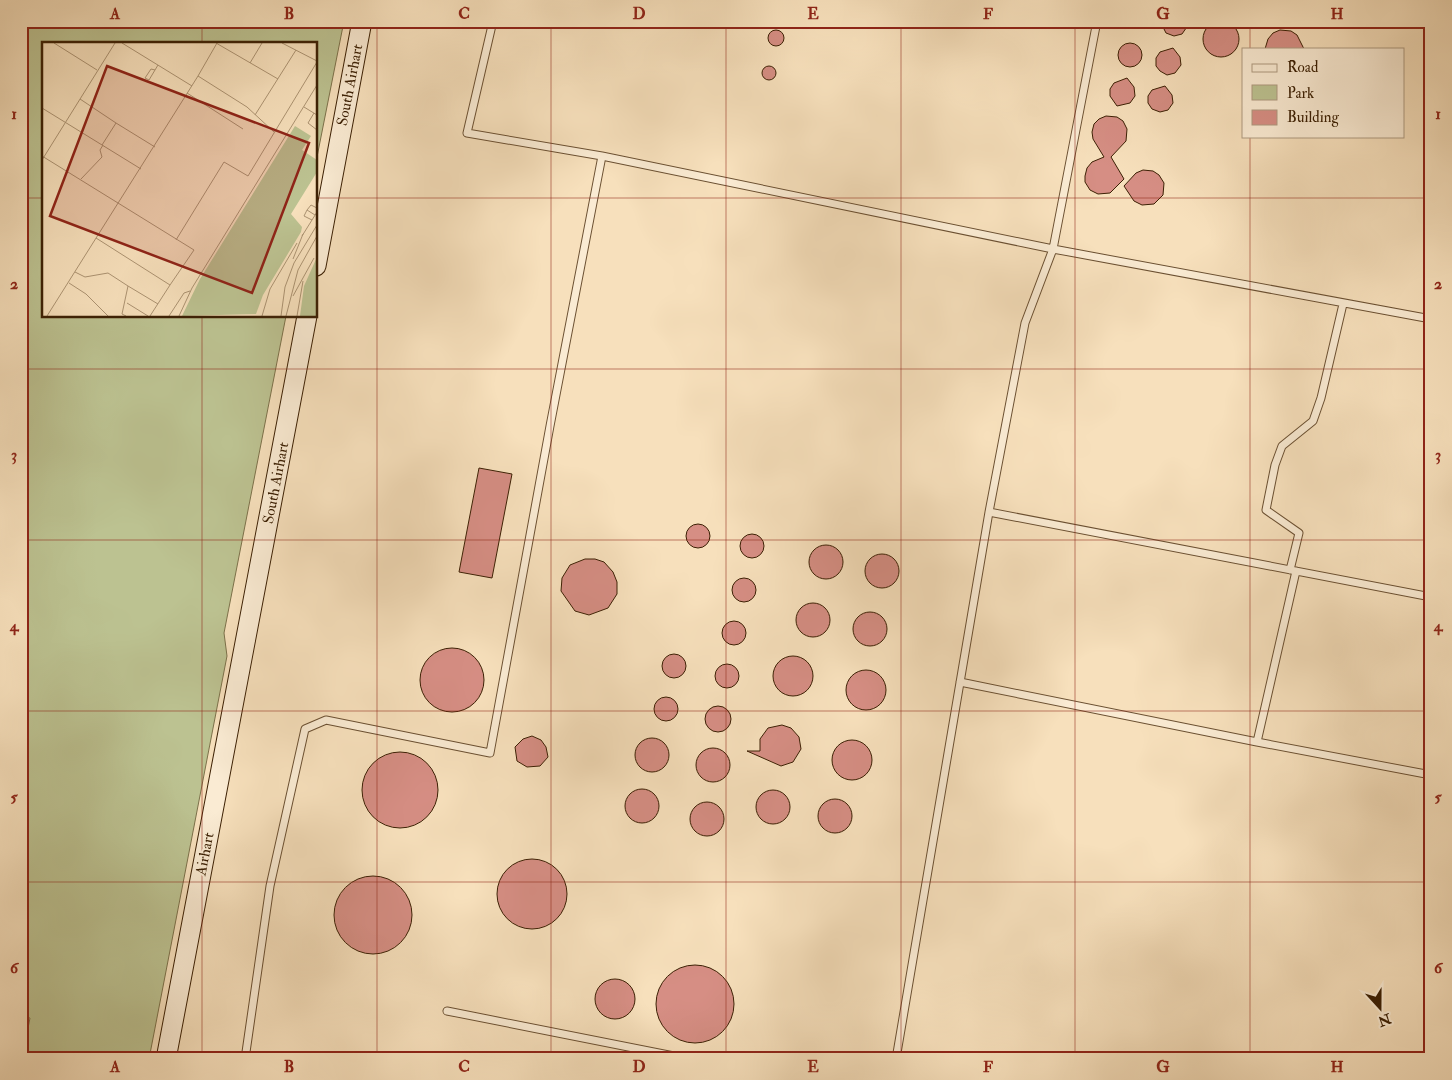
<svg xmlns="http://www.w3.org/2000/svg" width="1452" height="1080" viewBox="0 0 1452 1080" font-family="'IM FELL Double Pica',serif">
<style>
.green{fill:#bcc291;stroke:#7c714a}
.building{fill:#d68e84;stroke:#3c2004}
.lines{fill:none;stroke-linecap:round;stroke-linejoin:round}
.lane-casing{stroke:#6b5032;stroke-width:9}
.secondary-casing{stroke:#3c2004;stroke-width:21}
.lane{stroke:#faebd3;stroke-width:7}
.secondary{stroke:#faebd3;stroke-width:19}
.grid{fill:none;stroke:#8f2418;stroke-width:1;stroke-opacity:0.55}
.labels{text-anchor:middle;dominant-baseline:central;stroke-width:4;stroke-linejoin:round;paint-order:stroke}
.street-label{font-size:15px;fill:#3c2004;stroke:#faebd3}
.inset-road{fill:none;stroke:#ac9372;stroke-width:1}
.view{fill:#8f2418;fill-opacity:0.15;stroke:#8f2418;stroke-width:2.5}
.inset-edge{fill:none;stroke:#3c2004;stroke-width:2.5}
.neatline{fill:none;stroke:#8f2418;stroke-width:2}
.grid-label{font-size:16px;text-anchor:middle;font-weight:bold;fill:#8f2418}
</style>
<rect width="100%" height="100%" fill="#f7e0bc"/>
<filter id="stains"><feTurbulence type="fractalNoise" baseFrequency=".004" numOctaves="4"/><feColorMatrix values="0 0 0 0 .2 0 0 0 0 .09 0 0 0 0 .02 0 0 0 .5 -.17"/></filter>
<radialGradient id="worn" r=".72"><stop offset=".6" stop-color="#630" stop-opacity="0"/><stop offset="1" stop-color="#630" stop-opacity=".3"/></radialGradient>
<path class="green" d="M21 21H344L316 162V44H44V316H286L224 633 227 656 149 1059H22L30 1018 21 1016Z"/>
<path class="building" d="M1163 21H1191L1182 34 1174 36 1166 33 1163 27Z
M1203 39a18 18 0 1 1 36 0a18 18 0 1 1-36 0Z
M1280 30 1291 31 1297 35 1304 49H1265L1268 39 1273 33Z
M768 38a8 8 0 1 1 16 0a8 8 0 1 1-16 0Z
M1118 55a12 12 0 1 1 24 0a12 12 0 1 1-24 0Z
M1173 48 1180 57 1181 65 1175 73 1167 75 1160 71 1156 66V58L1160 52Z
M762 73a7 7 0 1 1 14 0a7 7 0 1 1-14 0Z
M1127 78 1134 87 1135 96 1130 103 1117 106 1110 96V89L1114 83Z
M1165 86 1172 95 1173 103 1168 110 1160 112 1152 109 1148 103V96L1152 90Z
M1106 116 1117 117 1123 121 1127 129 1126 141 1111 157 1124 179 1110 193 1098 194 1090 190 1085 182V176L1087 168 1092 162 1104 157 1093 139 1092 132 1094 124 1099 119Z
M1143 170 1153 171 1159 175 1164 183 1163 195 1154 204 1142 205 1134 201 1124 186 1136 173Z
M479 468 512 474 492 578 459 572Z
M686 536a12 12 0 1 1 24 0a12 12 0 1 1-24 0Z
M740 546a12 12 0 1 1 24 0a12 12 0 1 1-24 0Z
M809 562a17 17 0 1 1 34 0a17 17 0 1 1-34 0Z
M865 571a17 17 0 1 1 34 0a17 17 0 1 1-34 0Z
M585 559H595L604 562 613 572 617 582V594L608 608 589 615 575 611 561 591 562 578 570 565Z
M732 590a12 12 0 1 1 24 0a12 12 0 1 1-24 0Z
M796 620a17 17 0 1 1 34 0a17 17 0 1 1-34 0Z
M853 629a17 17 0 1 1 34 0a17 17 0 1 1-34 0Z
M722 633a12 12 0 1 1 24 0a12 12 0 1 1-24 0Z
M420 680a32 32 0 1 1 64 0a32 32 0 1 1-64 0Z
M662 666a12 12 0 1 1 24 0a12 12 0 1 1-24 0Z
M773 676a20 20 0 1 1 40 0a20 20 0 1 1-40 0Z
M715 676a12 12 0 1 1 24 0a12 12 0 1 1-24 0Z
M846 690a20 20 0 1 1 40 0a20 20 0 1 1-40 0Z
M654 709a12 12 0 1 1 24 0a12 12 0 1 1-24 0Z
M705 719a13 13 0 1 1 26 0a13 13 0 1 1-26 0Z
M782 725 791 728 799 737 801 749 793 762 781 766 747 751H760V739L768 728Z
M532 736 541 740 546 747 548 757 540 766 527 767 517 761 515 747 523 739Z
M635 755a17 17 0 1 1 34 0a17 17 0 1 1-34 0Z
M832 760a20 20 0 1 1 40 0a20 20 0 1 1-40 0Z
M696 765a17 17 0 1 1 34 0a17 17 0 1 1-34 0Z
M362 790a38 38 0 1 1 76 0a38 38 0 1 1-76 0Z
M625 806a17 17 0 1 1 34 0a17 17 0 1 1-34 0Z
M756 807a17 17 0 1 1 34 0a17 17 0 1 1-34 0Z
M818 816a17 17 0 1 1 34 0a17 17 0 1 1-34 0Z
M690 819a17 17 0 1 1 34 0a17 17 0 1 1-34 0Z
M497 894a35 35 0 1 1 70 0a35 35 0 1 1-70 0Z
M334 915a39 39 0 1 1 78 0a39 39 0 1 1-78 0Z
M656 1004a39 39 0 1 1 78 0a39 39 0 1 1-78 0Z
M595 999a20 20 0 1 1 40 0a20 20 0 1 1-40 0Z"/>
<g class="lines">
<g class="lane-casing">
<path id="lane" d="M493 21 467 133 602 156 1053 249 1431 319
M989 512 1431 597
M1290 570 1299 533 1266 510 1275 465 1282 446 1313 421 1321 398 1343 304
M1296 571 1257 742 1431 775
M960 682 1257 742
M447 1011 689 1059
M245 1059 270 886 305 729 326 720 490 753 550 426 602 156
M896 1059 989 512 1025 323 1053 249 1097 21"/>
</g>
<g class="secondary-casing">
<path id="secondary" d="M316 266 362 21
M166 1059 307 316"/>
</g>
<use href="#lane" class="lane"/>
<use href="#secondary" class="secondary"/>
</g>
<path class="grid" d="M202 21V44M377 21V1059M551 21V1059M726 21V1059M901 21V1059M1075 21V1059M1250 21V49M1250 136V1059M21 198H44M316 198H1431M202 316V1059M21 369H1431M21 540H1431M21 711H1431M21 882H1431"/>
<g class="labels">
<g class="street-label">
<text transform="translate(350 85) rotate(-79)">South Airhart</text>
<text transform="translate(276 483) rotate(-79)">South Airhart</text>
<text transform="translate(205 854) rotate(-79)">Airhart</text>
</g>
</g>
<g transform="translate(42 42)">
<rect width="275" height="275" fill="#f7e0bc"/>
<path d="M253 84 269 94 260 108 275 118V130L249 172 260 185 259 190 221 253 214 272 140 274 158 237ZM275 215V274H258L262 244Z" fill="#bcc291"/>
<path class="inset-road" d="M12 1 55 28M80 1 150 44M174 1 236 37M240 1 275 19M208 21 220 1M113 28 109 27 103 36 107 38 116 23M156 34 175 1M145 51 201 87M38 57 74 81 60 103M262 65 275 73M0 66 99 127M272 71 266 81 275 88M213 73 254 8M74 81 113 105M0 114 152 208 128 243 54 196M0 118 73 1M39 137 60 115 58 108 61 103M265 168 262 174 270 178M273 173 265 168 269 163 275 166M260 194 275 170M134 198 182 120 206 134 275 20M251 217 261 192M33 230 43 235 66 231 86 244 80 272 84 274M27 241 44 252 66 274M86 244 116 262M251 254 272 216M85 261 106 274M5 274 156 34 205 65 232 90M108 274 128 243M127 274 142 251 148 249M137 274 150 246 275 43M220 274 228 247 255 201M239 274 243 245 252 221 275 183M244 274 256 228 275 194M255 274 261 239"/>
<path class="view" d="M65 24 267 101 210 251 8 174Z"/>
<rect width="275" height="275" class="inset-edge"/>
</g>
<rect width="1452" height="1080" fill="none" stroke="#f7e0bc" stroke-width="55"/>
<rect x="1242" y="48" width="162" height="90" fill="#faebd3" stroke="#ae9a80"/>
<rect x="1252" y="64" width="25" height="8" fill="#faebd3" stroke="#ae9a80"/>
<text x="1287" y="72" font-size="15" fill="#3c2004">Road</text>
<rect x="1252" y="85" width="25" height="15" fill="#bcc291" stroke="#ae9a80"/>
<text x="1287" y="98" font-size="15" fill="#3c2004">Park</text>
<rect x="1252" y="110" width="25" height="15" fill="#d68e84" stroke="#ae9a80"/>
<text x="1287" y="122" font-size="15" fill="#3c2004">Building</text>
<g transform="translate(1380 1008) rotate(159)" stroke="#faebd3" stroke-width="4" paint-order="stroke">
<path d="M0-4L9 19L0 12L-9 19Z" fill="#3c2004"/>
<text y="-8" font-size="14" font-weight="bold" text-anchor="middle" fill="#3c2004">N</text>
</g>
<rect x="28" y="28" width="1396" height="1024" class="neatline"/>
<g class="grid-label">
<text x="115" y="19">A</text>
<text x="289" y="19">B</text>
<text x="464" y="19">C</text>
<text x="639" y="19">D</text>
<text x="813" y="19">E</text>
<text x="988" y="19">F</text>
<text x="1163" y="19">G</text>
<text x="1337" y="19">H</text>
<text x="14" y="119">1</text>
<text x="1438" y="119">1</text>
<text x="14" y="289">2</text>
<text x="1438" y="289">2</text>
<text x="14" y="460">3</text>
<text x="1438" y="460">3</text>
<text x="14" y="631">4</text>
<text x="1438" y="631">4</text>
<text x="14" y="802">5</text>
<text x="1438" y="802">5</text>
<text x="14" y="973">6</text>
<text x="1438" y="973">6</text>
<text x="115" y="1072">A</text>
<text x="289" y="1072">B</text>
<text x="464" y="1072">C</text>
<text x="639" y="1072">D</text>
<text x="813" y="1072">E</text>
<text x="988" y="1072">F</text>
<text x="1163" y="1072">G</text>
<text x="1337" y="1072">H</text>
</g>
<rect width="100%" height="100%" filter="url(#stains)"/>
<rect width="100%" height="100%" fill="url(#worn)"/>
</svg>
